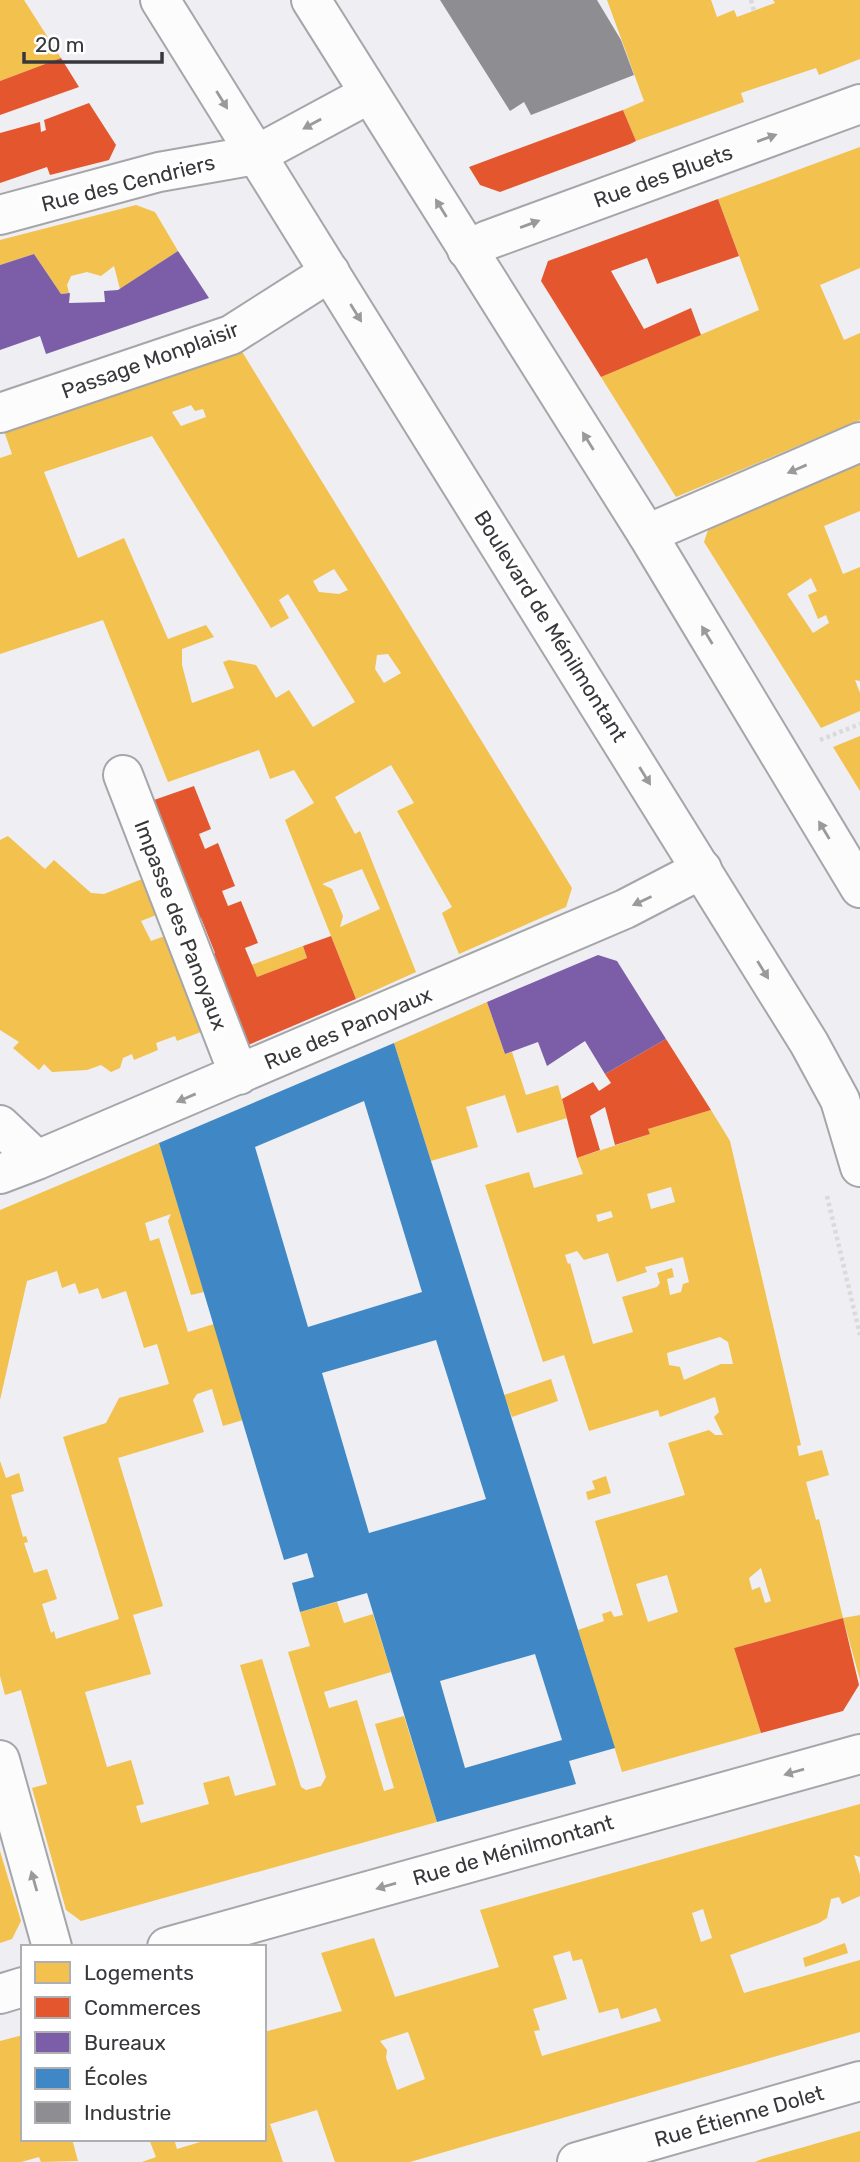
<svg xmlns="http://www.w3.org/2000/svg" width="860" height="2162" viewBox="0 0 860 2162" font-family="Rubik,sans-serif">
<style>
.homes{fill:#f2c14e;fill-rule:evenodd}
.shops{fill:#e4572e}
.offices{fill:#7b5ea7}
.schools{fill:#3f88c5;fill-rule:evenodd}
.industry{fill:#8d8d92}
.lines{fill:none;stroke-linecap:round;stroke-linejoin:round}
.minor-casing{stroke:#a5a6aa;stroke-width:42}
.major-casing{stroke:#a5a6aa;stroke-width:42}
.path{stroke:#dadadc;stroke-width:4.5;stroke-dasharray:3.5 3.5;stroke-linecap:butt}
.minor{stroke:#fcfcfd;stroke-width:38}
.major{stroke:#fcfcfd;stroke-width:38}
.oneway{fill:#9a9a9c}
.labels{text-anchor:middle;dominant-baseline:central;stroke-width:7;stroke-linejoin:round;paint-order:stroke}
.street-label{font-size:21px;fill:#38383c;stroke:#fff}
</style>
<rect width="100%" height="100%" fill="#eeeef3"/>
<path class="homes" d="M0 0H24L61 58 0 81Z
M607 0H711L717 17 734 10 737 17 775 3 773 0H860V59L819 75 816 68 741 93 744 102 636 141 623 110 644 101Z
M860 147V268L820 285 844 340 860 333V420L676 497 601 377 759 310 718 199Z
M136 205 155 212 178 251 120 289 114 266 101 276 87 272 71 276 67 285 69 293 61 294 34 254 0 265V240Z
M241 350 572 888 566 907 459 954 442 913 452 907 397 811 414 803 391 765 335 797 355 834 360 831 416 972 356 999 285 820 314 803 294 770 270 779 259 750 168 782 103 620 0 654V458L12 454 4 431ZM191 405 195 411 203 409 206 417 181 426 172 412ZM152 436 271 628 289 618 279 600 288 594 355 702 313 727 289 690 276 698 256 665 229 660 223 662 234 688 192 703 182 665V649L214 637 206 625 168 639 124 538 78 558 44 472ZM334 569 348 590 339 594 319 592 313 581ZM388 654 401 673 384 683 375 669 377 655ZM362 869 380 909 340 927 343 916 332 889 322 884Z
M860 464V511L824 526 843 574 860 567V681L855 680 860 693V711L821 728 704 542 709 527ZM811 578 817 591 808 595 818 619 826 615 829 623 813 633 787 594Z
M860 736V791L833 747Z
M8 836 45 869 54 860 91 893 104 894 150 876 164 912 141 921 151 941 173 933 209 1022 199 1026 201 1032 177 1041 175 1036 156 1043 158 1050 134 1060 132 1054 123 1058 120 1068 111 1072 101 1065 87 1070 52 1072 44 1064 39 1070 13 1048 19 1042 0 1030V840Z
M303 946 307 958 257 977 251 965Z
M487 1002 505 1054 512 1052 526 1095 558 1085 567 1118 517 1133 505 1095 466 1107 478 1147 431 1161 394 1043Z
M711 1110 730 1141 801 1445 797 1446 799 1456 822 1450 829 1475 806 1482 816 1520 819 1519 843 1618 860 1615V1680L843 1618 734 1648 761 1733 622 1772 578 1630 604 1621 602 1614 611 1611 614 1617 623 1615 595 1521 685 1495 668 1443 709 1430 715 1435H723L714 1417 719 1412 715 1397 660 1417 658 1410 589 1431 564 1355 543 1362 485 1185 529 1172 534 1188 583 1174 577 1158 650 1134 648 1129ZM671 1187 675 1202 651 1209 647 1194ZM611 1211 613 1217 598 1222 596 1215ZM577 1251 584 1260 608 1253 617 1282 647 1272 645 1267 683 1257 689 1282 683 1284 681 1292 670 1295 667 1279 674 1277 672 1268 657 1273 660 1283 657 1287 622 1297 633 1332 593 1344 570 1263 568 1264 565 1255ZM720 1337 728 1342 733 1364H721L684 1380 680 1367 669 1365 667 1353ZM761 1568 771 1601 765 1603 760 1587 752 1590 749 1578ZM667 1575 678 1612 648 1622 636 1584Z
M159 1143 204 1292 191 1295 168 1221 171 1214 145 1223 150 1241 159 1238 188 1332 214 1324 243 1420 223 1426 212 1389 197 1394 193 1400 204 1432 118 1458 163 1606 133 1615 151 1674 85 1692 107 1767 131 1760 144 1804 136 1806 141 1823 209 1804 203 1783 229 1776 235 1796 276 1785 240 1665 262 1659 301 1787 306 1790 321 1786 326 1777 288 1652 310 1646 300 1612 337 1602 344 1623 373 1614 391 1672 324 1692 329 1708 357 1700 384 1791 394 1788 375 1724 404 1716 437 1822 81 1921 66 1910 32 1788 47 1784 21 1690 5 1695 0 1676V1461L6 1478 19 1473 24 1491 11 1495 23 1537 26 1536 28 1542 24 1543 34 1573 47 1569 57 1599 42 1604 51 1633 54 1631 56 1639 119 1619 63 1437 106 1423 119 1398 169 1384 157 1344 144 1348 126 1291 102 1299 98 1288 79 1294 75 1283 62 1288 57 1271 27 1281 0 1400V1210Z
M551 1379 558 1401 512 1417 504 1395Z
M606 1476 611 1493 588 1500 586 1492 595 1489 592 1481Z
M860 1804V1857L854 1855 860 1875V1896L842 1904 839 1897 831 1899 827 1918 819 1923 730 1955 744 1993 860 1960V2032L410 2162H335L317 2110 270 2124 283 2162H142L156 2157 149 2139H174L177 2149 210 2139H264V2032L342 2011 321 1953 374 1938 395 1997 499 1967 480 1910ZM703 1909 712 1938 701 1942 692 1913ZM570 1951 573 1961 582 1959 599 2013 618 2008 621 2019 656 2008 661 2021 542 2056 534 2031 540 2030 533 2009 567 1999 553 1956ZM408 2032 425 2079 397 2090 386 2058 387 2050 380 2041Z
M0 1851 21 1921 12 1939 0 1943Z
M845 1943 848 1953 805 1967 803 1958Z
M23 2035V2139H72L78 2161 41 2162 39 2157 21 2162H0V2041Z
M860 2131V2162H755L762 2159Z"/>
<path class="shops" d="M61 58 79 87 0 115V81Z
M89 103 116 145 109 160 50 175 47 167 0 183V133L40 122 41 132 46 130 44 120Z
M623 110 636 141 630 144 500 192 480 185 469 167Z
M718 199 739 256 657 284 647 258 611 271 644 329 691 308 701 335 601 377 541 281 548 261Z
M194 786 211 829 199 834 205 849 218 843 235 886 222 891 228 906 241 901 258 943 245 948 257 977 307 958 303 946 331 936 356 999 239 1049 202 959 215 953 201 918 188 924 179 901 192 896 177 861 164 866 156 843 168 839 154 800Z
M666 1039 711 1110 648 1129 650 1134 615 1145 605 1107 590 1116 600 1150 577 1158 562 1099 593 1082 599 1091 611 1083 605 1074Z
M843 1618 859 1685 843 1711 761 1733 734 1648Z"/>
<path class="offices" d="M178 251 209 298 46 354 40 336 0 350V265L34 254 61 294 70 293 69 303 105 302 104 291 118 290Z
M598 955 617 961 666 1039 605 1074 585 1041 547 1066 538 1042 505 1054 487 1002Z"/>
<path class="schools" d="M394 1043 615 1748 569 1761 576 1784 437 1822 367 1593 300 1612 292 1583 314 1577 307 1553 284 1560 159 1143ZM364 1101 422 1292 308 1327 255 1147ZM436 1340 486 1499 369 1533 322 1373ZM535 1654 562 1740 465 1768 440 1681Z"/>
<path class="industry" d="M440 0H597L621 40 634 75 531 115 524 102 510 111Z"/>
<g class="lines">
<g class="minor-casing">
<path id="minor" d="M0 215 159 172 256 155 369 94
M467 250 488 240 860 104
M0 413 231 335 330 272
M647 534 860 442
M123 775 239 1075
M0 1125 37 1160 625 909 702 869
M0 1174 37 1160
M0 1760 52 1947
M167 1947 860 1754
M0 1994 23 1987
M577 2162 860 2081"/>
</g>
<g class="major-casing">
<path id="major" d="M160 0 809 1043 840 1100 860 1167
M311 0 647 534 860 888"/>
</g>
<path class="path" d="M751 0 754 11
M820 740 860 724
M827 1196 860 1335"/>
<use href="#minor" class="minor"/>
<use href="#major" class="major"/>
</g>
<defs><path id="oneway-solid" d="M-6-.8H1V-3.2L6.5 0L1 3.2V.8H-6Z" transform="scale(1.75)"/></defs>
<g class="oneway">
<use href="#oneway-solid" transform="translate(222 100) rotate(58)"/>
<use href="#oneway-solid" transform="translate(312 124) rotate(151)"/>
<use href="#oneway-solid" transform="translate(767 138) rotate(-20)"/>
<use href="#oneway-solid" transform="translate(441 208) rotate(-122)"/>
<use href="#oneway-solid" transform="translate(530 224) rotate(-20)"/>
<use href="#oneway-solid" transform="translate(356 313) rotate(58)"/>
<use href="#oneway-solid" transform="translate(588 441) rotate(-122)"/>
<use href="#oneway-solid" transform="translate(797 469) rotate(157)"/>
<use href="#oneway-solid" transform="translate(707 635) rotate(-121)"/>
<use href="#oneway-solid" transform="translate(645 776) rotate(58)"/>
<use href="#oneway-solid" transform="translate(824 830) rotate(-121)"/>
<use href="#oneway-solid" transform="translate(642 901) rotate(155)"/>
<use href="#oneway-solid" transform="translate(763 970) rotate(58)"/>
<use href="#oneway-solid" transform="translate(186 1098) rotate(157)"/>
<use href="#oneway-solid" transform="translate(794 1772) rotate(164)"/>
<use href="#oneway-solid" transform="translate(34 1881) rotate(-106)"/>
<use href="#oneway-solid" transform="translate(386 1886) rotate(164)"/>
</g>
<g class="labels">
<g class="street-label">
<text transform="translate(663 176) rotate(-20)">Rue des Bluets</text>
<text transform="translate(128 183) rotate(-14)">Rue des Cendriers</text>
<text transform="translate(150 360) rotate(-20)">Passage Monplaisir</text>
<text transform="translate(551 626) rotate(58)">Boulevard de Ménilmontant</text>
<text transform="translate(181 925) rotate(69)">Impasse des Panoyaux</text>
<text transform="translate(348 1028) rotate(-23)">Rue des Panoyaux</text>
<text transform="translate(513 1850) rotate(-16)">Rue de Ménilmontant</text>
<text transform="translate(739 2116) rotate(-16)">Rue Étienne Dolet</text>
</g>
</g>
<rect x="21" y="1945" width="245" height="196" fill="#ffffff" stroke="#afafb1" stroke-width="2"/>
<rect x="35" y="1962" width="35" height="21" fill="#f2c14e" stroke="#afafb1" stroke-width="2"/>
<text x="84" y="1980" font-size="21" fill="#38383c">Logements</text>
<rect x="35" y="1997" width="35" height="21" fill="#e4572e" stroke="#afafb1" stroke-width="2"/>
<text x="84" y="2015" font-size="21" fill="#38383c">Commerces</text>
<rect x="35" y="2032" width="35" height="21" fill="#7b5ea7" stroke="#afafb1" stroke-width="2"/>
<text x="84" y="2050" font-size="21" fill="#38383c">Bureaux</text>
<rect x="35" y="2068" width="35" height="21" fill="#3f88c5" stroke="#afafb1" stroke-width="2"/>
<text x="84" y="2085" font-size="21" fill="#38383c">Écoles</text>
<rect x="35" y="2102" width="35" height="21" fill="#8d8d92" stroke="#afafb1" stroke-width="2"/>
<text x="84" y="2120" font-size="21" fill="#38383c">Industrie</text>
<path d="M24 52v10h138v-10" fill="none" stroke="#38383c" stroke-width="3.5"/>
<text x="35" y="52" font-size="21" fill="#38383c" stroke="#ffffff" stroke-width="5" paint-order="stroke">20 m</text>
</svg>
